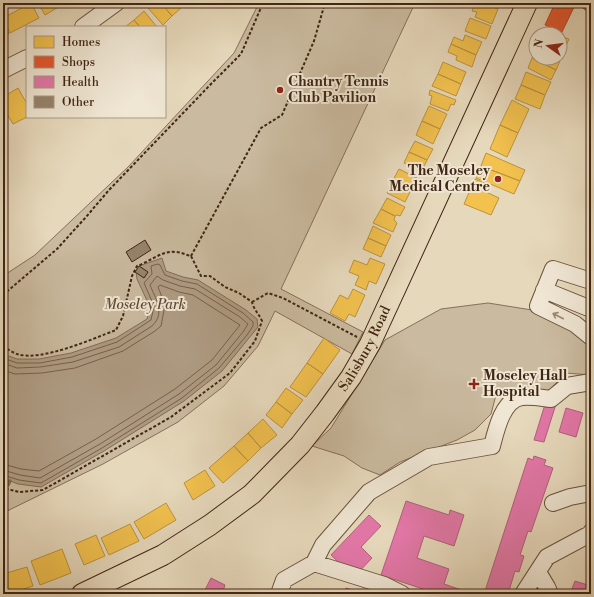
<svg xmlns="http://www.w3.org/2000/svg" width="594" height="597" viewBox="0 0 594 597" font-family="'Libre Bodoni',serif">
<style>
.green{fill:#caba9f;stroke:#85705a}
.water{fill:#ae9b82;stroke:#826c56}
.homes{fill:#f2c14e;stroke:#bd923d}
.shops{fill:#e4572e;stroke:#b34826}
.health{fill:#e377a8;stroke:#b25f7c}
.lines{fill:none;stroke-linecap:round;stroke-linejoin:round}
.shore{stroke:#77604b;stroke-width:1}
.stream{stroke:#826c56;stroke-width:3.5}
.building{fill:#96836b;stroke:#402614}
.minor-casing{stroke:#6a523e;stroke-width:18}
.major-casing{stroke:#402614;stroke-width:22}
.path{stroke:#402614;stroke-width:2;stroke-dasharray:3 2;stroke-linecap:butt}
.minor{stroke:#efe6d3;stroke-width:16}
.major{stroke:#e6d8bb;stroke-width:20}
.oneway{stroke:#988674}
.poi-dot{fill:#8f2418;stroke:#efe6d3;stroke-width:1.5}
.labels{text-anchor:middle;dominant-baseline:central;stroke-width:4;stroke-linejoin:round;paint-order:stroke}
.poi-label{font-size:14px;font-weight:bold;fill:#402614;stroke:#efe6d3;text-anchor:start}
.park-label{font-size:14px;font-style:italic;fill:#624b37;stroke:#efe6d3}
.street-label{font-size:14px;fill:#402614;stroke:#efe6d3}
</style>
<rect width="100%" height="100%" fill="#e6d8bb"/>
<filter id="stains"><feTurbulence type="fractalNoise" baseFrequency=".005" numOctaves="4"/><feColorMatrix values="0 0 0 0 .2 0 0 0 0 .09 0 0 0 0 .02 0 0 0 .5 -.17"/></filter>
<radialGradient id="worn" r=".72"><stop offset=".6" stop-color="#630" stop-opacity="0"/><stop offset="1" stop-color="#630" stop-opacity=".3"/></radialGradient>
<path class="green" d="M259 3H415L281 289 363 332 352 354 275 311 258 346 224 386 178 422 103 464 3 513V276L35 255 128 167 234 53Z
M488 303 532 310 561 321 591 342V375L566 373 547 392H518L496 395 491 414 475 430 457 440 400 462 380 475 362 468 344 456 312 446 331 428 385 340 441 309Z"/>
<path class="water" d="M162 258 166 271 183 277 198 280 246 310 257 319 258 327 222 371 184 401 104 451 41 487 18 484 3 478V354L17 359H39L71 353 116 338 147 319 150 307 137 279 136 272 144 278 148 272 139 266Z"/>
<path class="homes" d="M31 3 39 18 10 33 3 18Z
M38 3H65L45 15Z
M153 3H161L172 16 163 25 148 8Z
M161 3H179L182 7 172 16Z
M475 3H484L498 9 492 24 475 17 477 12 472 11Z
M144 11 157 27H140L134 20Z
M470 18 491 26 486 39 465 31Z
M134 20 140 27H125Z
M3 23 9 34 3 37Z
M545 30 556 34H543Z
M465 35 482 42 476 55 451 44 454 37 463 41Z
M560 36 569 39 565 48 560 46Z
M451 44 476 55 472 67 456 60 457 56 448 52Z
M560 46 565 48 563 55 560 54Z
M536 51V58H555L560 61 556 70 532 58Z
M532 58 556 70 551 80 528 68Z
M443 62 466 72 461 84 438 74Z
M526 72 551 82 545 95 521 85Z
M438 74 461 84 456 96 432 86Z
M521 85 545 95 540 109 515 99Z
M18 88 27 104V117L13 124 3 107V97Z
M430 90 456 100 454 105 451 104 448 111 430 104 432 96 429 95Z
M512 100 529 109 518 133 500 125Z
M429 106 447 114 440 129 422 121Z
M422 121 440 129 433 144 416 135Z
M500 125 518 133 507 157 490 149Z
M415 141 433 149 427 160 409 152Z
M409 152 427 160 422 171 404 163Z
M486 153 525 170 520 181 481 166Z
M481 166 520 181 514 194 476 178Z
M399 169 417 178 410 192 392 182Z
M475 179 490 185 486 192 499 198 491 215 464 204Z
M392 182 410 192 405 202 387 193Z
M387 198 405 207 400 216 397 215 395 216 381 209Z
M381 209 395 216 394 220 397 223 393 232 373 223Z
M373 226 391 235 386 246 368 238Z
M368 238 386 246 381 257 363 249Z
M370 258 385 264 376 284 369 281 366 290 355 285 359 276 349 272 354 260 367 265Z
M353 289 365 295 355 317 349 314 345 321 330 313 340 295 348 299Z
M324 338 340 350 323 374 307 363Z
M307 363 323 374 306 397 290 387Z
M286 388 303 400 292 414 276 402Z
M276 402 292 414 282 428 266 415Z
M263 419 277 435 261 448 248 433Z
M248 433 261 448 248 461 234 446Z
M234 446 248 461 223 483 209 468Z
M205 470 215 486 193 500 184 483Z
M166 503 176 520 144 539 134 522Z
M130 524 139 541 109 555 101 538Z
M96 535 105 556 84 565 75 544Z
M62 549 71 573 40 585 31 561Z
M27 567 33 586 8 594H3V574Z"/>
<path class="shops" d="M555 3H576L561 34 545 25Z
M576 3H591V14Z"/>
<path class="health" d="M546 401 556 404 544 442 534 440Z
M566 408 583 413 576 437 559 432Z
M534 456 546 460 544 465 553 468 531 532 528 531 520 555 524 556 519 572 515 571 508 594H493L485 591 528 458 533 460Z
M406 501 449 515 450 510 464 515 454 546 424 536 417 558 449 569 444 584 473 594H457L440 589 438 594 381 575Z
M369 515 381 526 361 547 372 558 354 577 331 555Z
M211 578 225 585 222 594H203Z
M575 581 591 586V594H570Z
M346 588 359 592 358 594H344Z"/>
<g class="lines">
<path class="shore" d="M3 358 17 363H40L72 357 117 342 151 320 154 306 144 283 152 274 151 266 158 264 160 265 165 275 182 281 197 284 243 313 253 322V326L247 335 219 368 182 398 102 448 41 483 19 480 3 475
M3 363 17 368 40 367 73 362 119 347 152 326C166 313 155 298 150 285L157 276 163 280 180 286 195 289 240 317 248 324 243 332 216 365 179 394 100 444 40 478 20 475 3 470
M3 370 15 374 42 373 75 368 123 351 155 331 161 326 165 305 158 287 160 285 179 292 193 295 240 325 212 360 175 389 96 439 39 471 21 469 3 464"/>
<path class="stream" d="M8 485 10 481
M3 493 6 490"/>
</g>
<path class="building" d="M145 240 151 250 132 262 126 252Z
M139 266 148 272 144 278 135 272Z"/>
<g class="lines">
<g class="minor-casing">
<path id="minor" d="M83 27 116 3
M3 70 27 58
M591 281 553 269 538 306 575 324 591 337
M544 290 591 309
M553 503 570 497 591 493
M314 563 384 585 402 594
M538 572 547 587 550 594
M279 594 284 580 314 563 323 545 369 492 429 457 492 446C496 430 503 399 522 397 531 396 542 398 551 399L567 386 591 382
M523 594 547 557 590 534 591 532"/>
</g>
<g class="major-casing">
<g id="major">
<path id="s1" d="M82 594 163 555 210 525 252 494 300 445 325 413 351 377 370 344 527 3"/>
</g>
</g>
<path class="path" d="M191 256 261 128 282 115 314 41 325 3
M3 295 57 249 86 217 109 190 211 84 241 54 263 3
M252 302 268 293 283 298 357 337
M3 346C7 349 12 352 17 354 41 362 92 339 116 330L123 316 132 276 137 266C149 262 163 250 175 252 181 252 186 255 191 256L201 276H210L225 287 239 293 252 302C254 310 259 314 262 321L255 341 230 373 171 417 43 490 19 492 3 488"/>
<use href="#minor" class="minor"/>
<use href="#major" class="major"/>
</g>
<defs><path id="oneway-shaft" d="M-6 0H5M1.5-3L5.5 0L1.5 3" fill="none" stroke-width="1.6" stroke-linecap="round" stroke-linejoin="round"/></defs>
<use class="oneway" href="#oneway-shaft" transform="translate(558 316) rotate(-153)"/>
<g class="poi-dot">
<circle cx="280" cy="90" r="4"/>
<circle cx="498" cy="179" r="4"/>
<path d="M472 378h4v4h4v4h-4v4h-4v-4h-4v-4h4z"/>
</g>
<g class="labels">
<g class="poi-label">
<text x="288" y="82">Chantry Tennis<tspan x="288" dy="16">Club Pavilion</tspan></text>
<text x="490" y="171" text-anchor="end">The Moseley<tspan x="490" dy="16">Medical Centre</tspan></text>
<text x="483" y="376">Moseley Hall<tspan x="483" dy="16">Hospital</tspan></text>
</g>
<g class="park-label">
<text x="145" y="305">Moseley Park</text>
</g>
<g class="street-label">
<text stroke="none"><textPath href="#s1" startOffset="383">Salisbury Road</textPath></text>
</g>
</g>
<rect width="594" height="597" fill="none" stroke="#e6d8bb" stroke-width="16"/>
<rect x="4" y="4" width="586" height="589" fill="none" stroke="#402614" stroke-width="2"/>
<rect x="8" y="8" width="578" height="581" fill="none" stroke="#402614"/>
<rect x="26" y="26" width="140" height="92" fill="#efe6d3" stroke="#a99987"/>
<rect x="34" y="36" width="20" height="12" fill="#f2c14e" stroke="#a99987"/>
<text x="62" y="46" font-size="12" fill="#402614">Homes</text>
<rect x="34" y="56" width="20" height="12" fill="#e4572e" stroke="#a99987"/>
<text x="62" y="66" font-size="12" fill="#402614">Shops</text>
<rect x="34" y="76" width="20" height="12" fill="#e377a8" stroke="#a99987"/>
<text x="62" y="86" font-size="12" fill="#402614">Health</text>
<rect x="34" y="96" width="20" height="12" fill="#96836b" stroke="#a99987"/>
<text x="62" y="106" font-size="12" fill="#402614">Other</text>
<g transform="translate(548 46) rotate(284)"><circle r="19" fill="#efe6d3" stroke="#a99987"/>
<path d="M0-3L7 15L0 10L-7 15Z" fill="#8f2418"/>
<text y="-6" font-size="11" font-weight="bold" text-anchor="middle" fill="#402614">N</text>
</g>
<rect width="100%" height="100%" filter="url(#stains)"/>
<rect width="100%" height="100%" fill="url(#worn)"/>
</svg>
